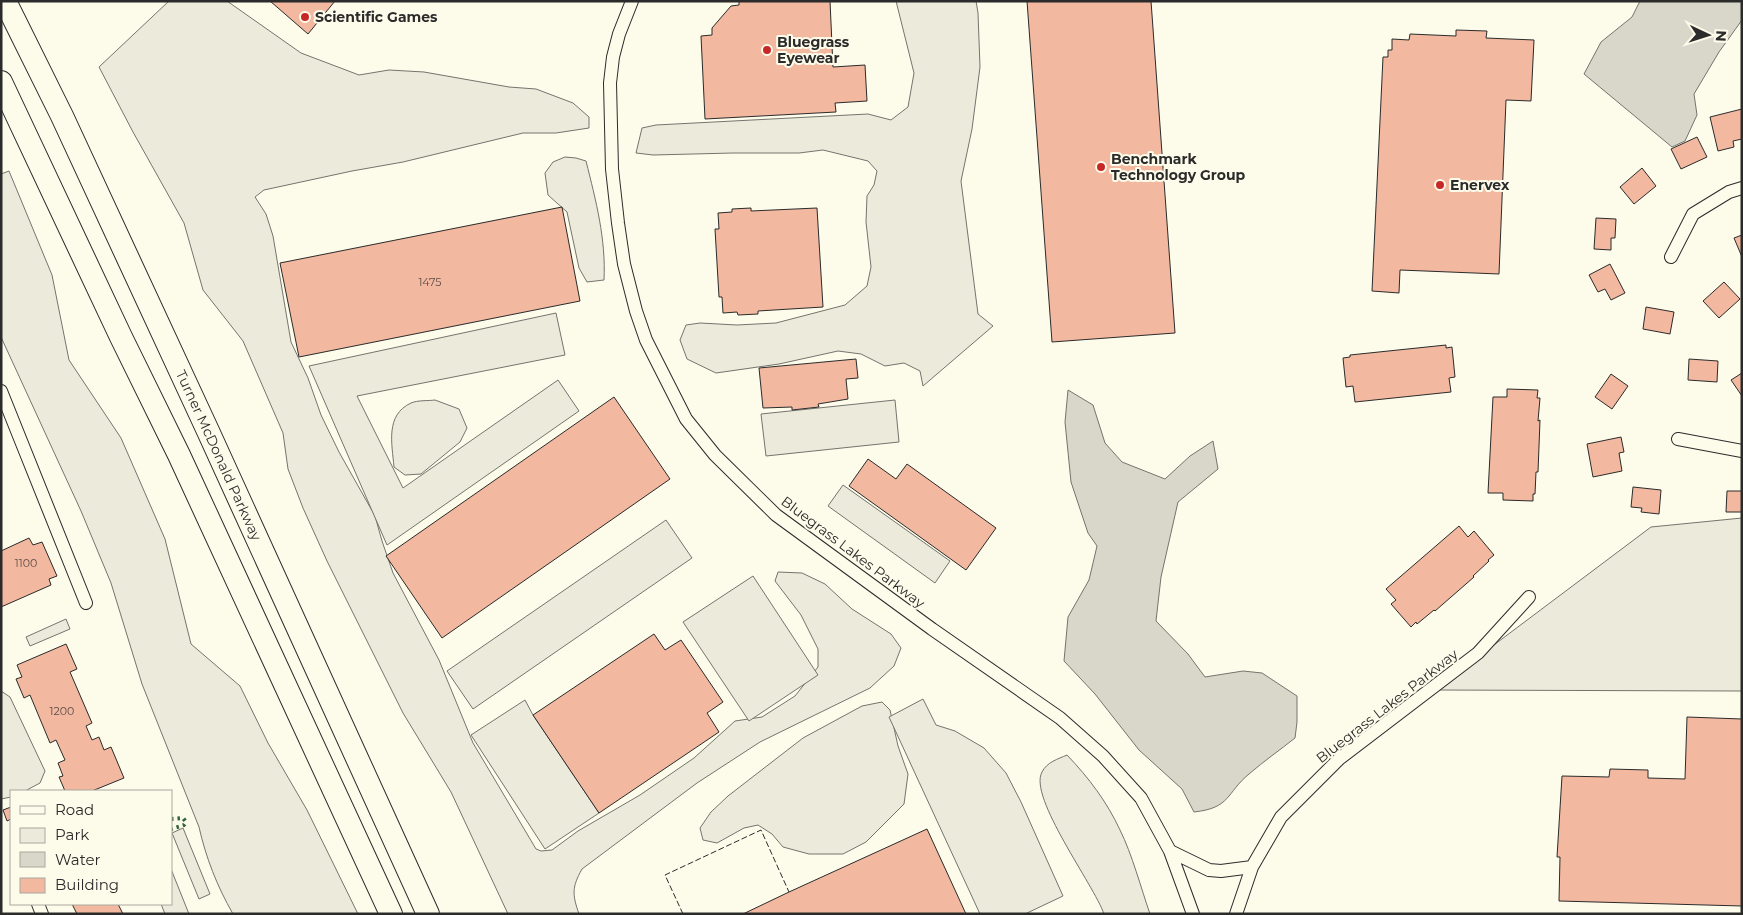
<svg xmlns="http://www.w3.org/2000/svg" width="1743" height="915" viewBox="0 0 1743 915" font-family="Montserrat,sans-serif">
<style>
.green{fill:#ecebdb;stroke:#74746e}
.parking{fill:#eceadb;stroke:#74746e}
.water{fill:#d8d7c9;stroke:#74746e}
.building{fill:#f2b8a0;stroke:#2b2b2b}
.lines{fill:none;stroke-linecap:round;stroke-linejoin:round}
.street-casing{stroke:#2b2b2b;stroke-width:14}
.highway-casing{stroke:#2b2b2b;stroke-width:24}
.street{stroke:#fdfbea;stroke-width:12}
.highway{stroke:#fdfbea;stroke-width:22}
.hedge{stroke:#34623c;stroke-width:4;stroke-dasharray:2.5 4;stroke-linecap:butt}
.fence{stroke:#2b2b2b;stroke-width:1;stroke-dasharray:6 2.5;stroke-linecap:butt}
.poi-dot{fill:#c62828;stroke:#fdfbea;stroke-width:2}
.labels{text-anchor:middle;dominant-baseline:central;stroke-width:4;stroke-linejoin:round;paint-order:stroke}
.number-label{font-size:11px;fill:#5d4e48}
.poi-label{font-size:14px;font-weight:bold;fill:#2b2b2b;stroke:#fdfbea;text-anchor:start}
.street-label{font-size:14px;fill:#2b2b2b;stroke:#fdfbea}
</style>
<rect width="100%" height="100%" fill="#fdfbea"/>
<path class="green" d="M169 1H227L301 53 359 75 389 70 424 72 509 87 536 89 573 103 589 117V128L556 133H523L403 162 352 171 264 190 255 197 266 214 273 236 291 342 308 378 321 415 339 452 375 516 382 541 393 573 439 660 473 743 536 849 541 851 552 850 578 831 640 795 694 758 735 721 762 717 795 696 818 667V649L801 615 775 581 778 572 802 573 825 584 852 609 891 634 901 648 894 666 870 688 760 742 697 783 582 869C572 887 572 894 579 914H508L451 792 403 713 327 561 303 508 288 469 283 433 243 341 203 290 184 223 133 132 99 67Z
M896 1H976L978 13 980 67 972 129 961 181 978 314 993 326 923 386 920 371 904 363 885 366 861 354 838 351 779 364 716 373 687 359 680 340 686 325 700 323 737 325 776 323 845 305 867 286 871 267 866 222 867 196 874 185 877 171 868 161 823 150 799 153H733L653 155 636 153 642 128 656 125 868 114 891 120 908 107 914 73Z
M565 157 576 158 586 161C596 201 606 239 604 280L587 282 579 268 567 212 548 195 545 173 553 162Z
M9 171 52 275 69 360 121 438 165 539 191 644 240 686 268 743 307 810 358 914H233C217 886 206 858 199 827L142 684 111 583 81 511 1 337V174Z
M435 400 459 409 467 428 460 442 421 474 405 475 394 467C392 444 385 415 411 403 418 400 428 401 435 400Z
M1742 518V691L1434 690 1651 527Z
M1 691 10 697 45 771 40 783 25 791H11V797L1 799Z
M882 702 890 710 898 746 908 774 904 804 866 842 843 854H809L783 847 772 834 758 825 744 828 717 843 703 840 700 828 711 812 728 796 803 738 862 706Z
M1067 755C1089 778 1107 802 1120 830 1132 854 1141 888 1150 914H1104C1094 885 1028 797 1042 772 1047 762 1058 759 1067 755Z"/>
<path class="parking" d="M556 313 565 355 357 396 403 488 558 380 579 411 387 545 309 366Z
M895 400 899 442 766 456 761 414Z
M843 485 950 561 935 583 828 506Z
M666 520 692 558 473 709 447 671Z
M753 576 818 675 749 721 683 622Z
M66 619 70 629 30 646 26 637Z
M923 699 936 725 955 731 984 748 1006 773 1021 802 1063 896 1025 914H980L889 717Z
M525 700 533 715 599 813 545 849 471 735Z
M183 828 210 894 199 899 172 833Z
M171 869 189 914H165L161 904H171Z"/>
<path class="water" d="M1640 1H1742V20L1719 52 1694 94 1697 115 1685 141 1672 147 1584 74 1601 42 1632 17Z
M1068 390 1093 405 1105 443 1122 462 1165 479 1190 456 1213 441 1218 469 1178 502 1161 577 1156 621 1188 654 1205 677 1243 671 1262 673 1297 696V722L1295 738C1280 750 1264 761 1249 774 1226 793 1231 808 1194 812L1182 789 1139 750 1095 694 1064 661 1068 617 1089 580 1097 546 1088 533 1071 482 1065 422Z"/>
<path class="building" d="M270 1H335L308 34Z
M739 1H830L833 67 865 65 867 101 835 103 836 112 705 119 701 36 712 35V28L731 6 739 5Z
M1027 1H1151L1175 333 1052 342Z
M1456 30 1487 31 1486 38 1534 40 1531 101 1506 100 1499 274 1400 270 1399 293 1372 291 1383 57H1388V50H1392V39L1409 40 1410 34 1456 36Z
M1742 109V139L1733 141 1734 147 1718 151 1710 117Z
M1697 137 1707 157 1681 169 1671 149Z
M1642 168 1656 186 1634 204 1620 187Z
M562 207 580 301 299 357 280 263Z
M751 208V211L817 208 823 307 758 311V314L738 315 737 312 723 313 722 297H719L715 229H719L718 213 732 212V209Z
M1596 218 1616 219 1615 238H1611V250L1594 249Z
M1742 235V257L1734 238Z
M1610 264 1625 293 1611 300 1605 289 1598 292 1589 275Z
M1724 282 1740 299 1719 318 1703 301Z
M1646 307 1674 312 1670 334 1643 329Z
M1446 345V348L1452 347 1455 377 1449 378 1451 392 1355 402 1353 386 1346 387 1343 358 1350 357V355Z
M856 359 858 378 846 379 848 399 818 404 819 407 792 410V407L763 408 759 368Z
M1689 359 1718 361 1717 382 1688 380Z
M1742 373V396L1731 380Z
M1611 374 1628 386 1612 409 1595 397Z
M1507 389 1538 390 1537 398H1540L1538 421 1540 420 1538 472H1536L1535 494H1533V501L1503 500V493H1488L1493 397H1507Z
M614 397 670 479 442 638 386 556Z
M1621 437 1624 452 1619 453 1622 471 1593 477 1587 444Z
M868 459 896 479 907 464 996 528 966 570 849 486Z
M1633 487 1661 490 1659 514 1641 512 1642 508 1631 507Z
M1727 491H1742V512H1726Z
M1459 526 1468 537 1474 531 1494 555 1488 560 1489 561 1473 576 1474 577 1435 611 1434 610 1417 624 1416 622 1411 627 1391 604 1396 600 1386 589Z
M29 538 33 545 42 542 57 576 49 579 51 585 1 607V551Z
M654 634 665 650 681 640 723 702 707 713 719 732 599 813 533 715Z
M66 644 77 669 70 672 92 723 86 726 92 740 99 737 104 750 111 747 124 778 92 791H65L59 777 63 776 58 763 65 760 56 740 50 743 30 695 24 698 16 679 22 677 17 665Z
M1687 717 1742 719V906L1559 901 1560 857H1557L1562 776 1609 777 1610 769 1648 770V778L1685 779Z
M11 807V819L7 821 3 810Z
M927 829 966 914H743L789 892Z
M72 904H118L123 914H77Z"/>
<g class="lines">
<g class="street-casing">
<path id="street" d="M632 1 619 34 613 57 610 83 612 169 618 223 624 264 636 311 646 340 686 419 715 455 776 515 932 629 1060 718 1103 756 1141 798 1170 851 1193 914
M1671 257 1693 214 1729 192 1742 188
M1 391 86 603
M1678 439 1742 451
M1170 851 1209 870 1221 871 1252 867
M38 904 42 914
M1236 914 1252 867 1281 817 1339 759 1478 653 1529 597"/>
</g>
<g class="highway-casing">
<g id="highway">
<path id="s1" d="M5 1 62 116 208 431 428 914"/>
<path d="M1 82 121 337 179 455 391 914"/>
</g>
</g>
<use href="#street" class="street"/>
<use href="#highway" class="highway"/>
<path class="hedge" d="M171 819 183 818 186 822 184 825 171 829"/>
<path class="fence" d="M683 914 665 875 761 830 789 892"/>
</g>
<g class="poi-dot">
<circle cx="305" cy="17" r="5"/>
<circle cx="767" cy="50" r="5"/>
<circle cx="1101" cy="167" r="5"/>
<circle cx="1440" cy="185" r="5"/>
</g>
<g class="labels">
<g class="number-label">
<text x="430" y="282">1475</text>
<text x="26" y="563">1100</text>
<text x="62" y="711">1200</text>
</g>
<g class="poi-label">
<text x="315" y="17">Scientific Games</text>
<text x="777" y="42">Bluegrass<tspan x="777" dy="16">Eyewear</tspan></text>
<text x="1111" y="159">Benchmark<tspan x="1111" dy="16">Technology Group</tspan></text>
<text x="1450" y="185">Enervex</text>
</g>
<g class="street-label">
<text stroke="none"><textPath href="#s1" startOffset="502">Turner McDonald Parkway</textPath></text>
<text transform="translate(853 552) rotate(37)">Bluegrass Lakes Parkway</text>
<text transform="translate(1387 706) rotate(-38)">Bluegrass Lakes Parkway</text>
</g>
</g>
<rect width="1743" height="915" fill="none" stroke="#2b2b2b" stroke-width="5"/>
<rect x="10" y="790" width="162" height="115" fill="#fdfbea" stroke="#a9a89e"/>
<rect x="20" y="806" width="25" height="8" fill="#fdfbea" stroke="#a9a89e"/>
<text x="55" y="815" font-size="15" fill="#2b2b2b">Road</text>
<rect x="20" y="828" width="25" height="15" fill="#ecebdb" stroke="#a9a89e"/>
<text x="55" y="840" font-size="15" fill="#2b2b2b">Park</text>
<rect x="20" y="852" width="25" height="15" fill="#d8d7c9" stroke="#a9a89e"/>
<text x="55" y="865" font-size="15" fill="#2b2b2b">Water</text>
<rect x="20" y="878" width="25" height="15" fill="#f2b8a0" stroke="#a9a89e"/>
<text x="55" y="890" font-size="15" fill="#2b2b2b">Building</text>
<g transform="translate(1708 35) rotate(94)" stroke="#fdfbea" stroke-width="4" paint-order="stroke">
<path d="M0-4L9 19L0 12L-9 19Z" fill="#2b2b2b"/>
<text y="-8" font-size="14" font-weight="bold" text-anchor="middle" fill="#2b2b2b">N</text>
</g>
</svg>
